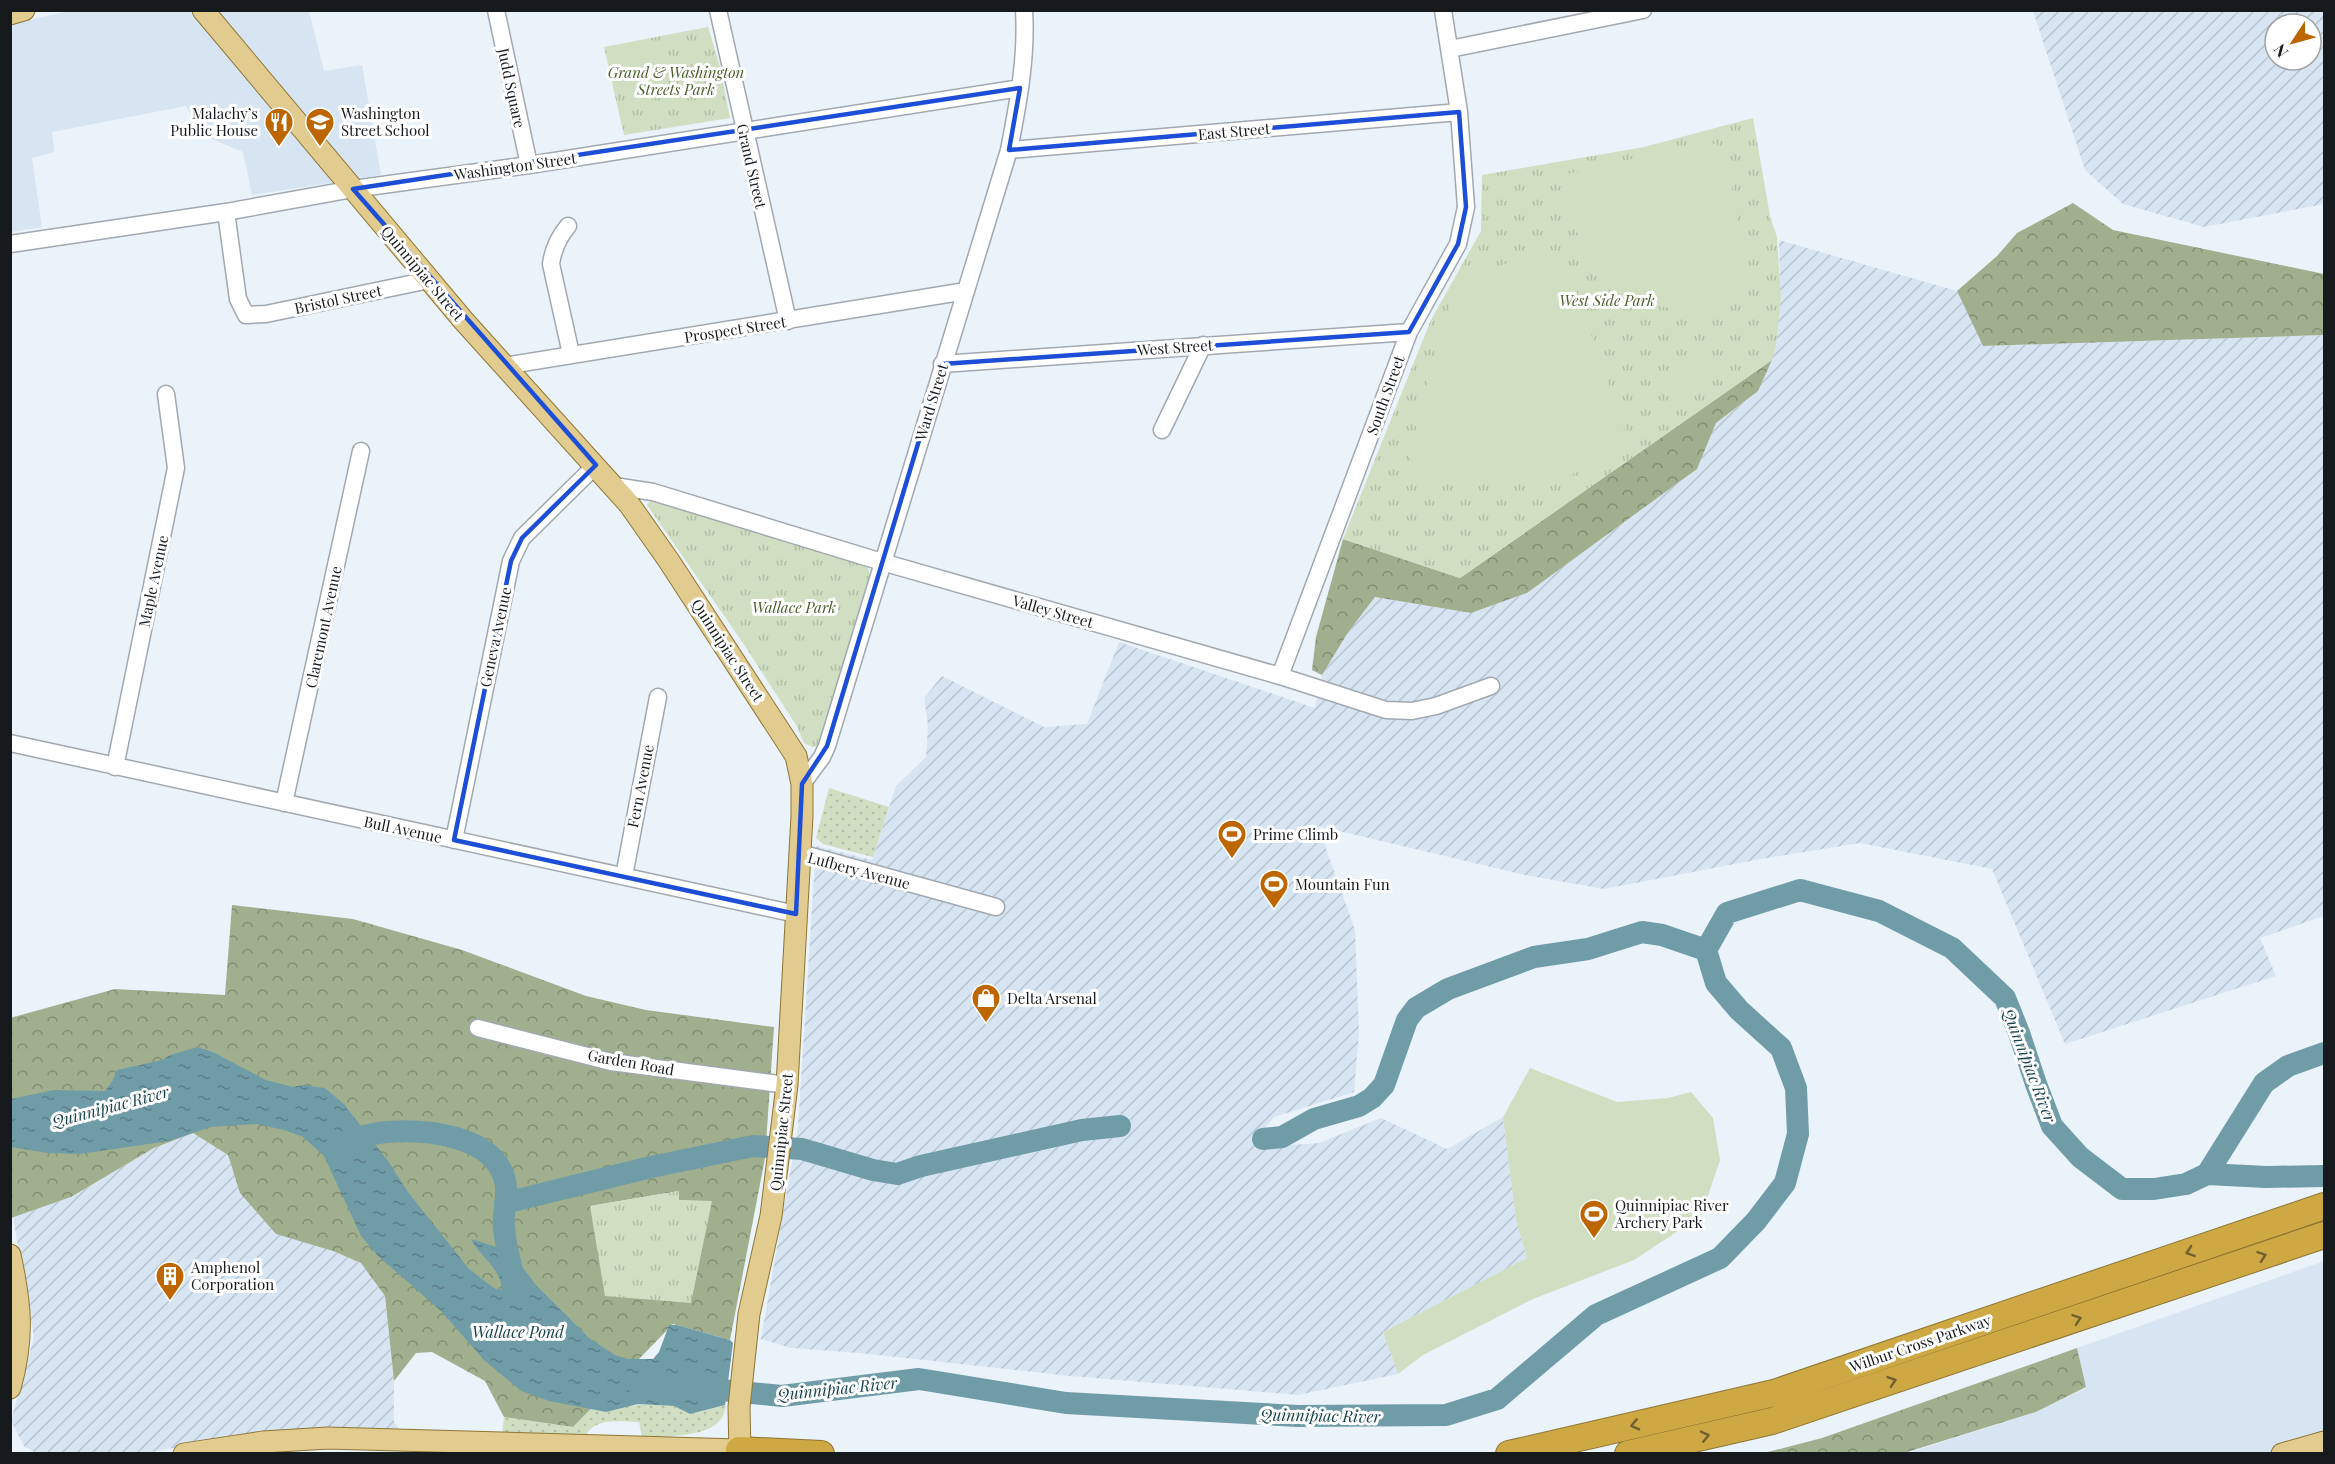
<svg xmlns="http://www.w3.org/2000/svg" width="2335" height="1464" viewBox="0 0 2335 1464" font-family="'Playfair Display',serif">
<style>
.built{fill:#d7e5f3}
.industrial{fill:url(#industrial-furrows);fill-rule:evenodd}
.grass{fill:url(#grass-dots)}
.forest{fill:url(#forest-crowns);fill-rule:evenodd}
.park{fill:url(#park-tufts)}
.garden{fill:#d0dec1}
.water{fill:url(#water-ripples)}
.lines{fill:none;stroke-linecap:round;stroke-linejoin:round}
.river{stroke:#709ca8;stroke-width:22}
.minor-casing{stroke:#a1a8b0;stroke-width:19}
.major-casing{stroke:#8e7635;stroke-width:23}
.highway-casing{stroke:#8e7635;stroke-width:28}
.minor{stroke:#fff;stroke-width:16}
.major{stroke:#e2cb8e;stroke-width:21}
.highway{stroke:#cea842;stroke-width:26}
.oneway{stroke:#726130}
.marked{fill:none;stroke:#1d4ed8;stroke-width:4.5;stroke-linejoin:round}
.labels{text-anchor:middle;dominant-baseline:central;stroke-width:6;stroke-linejoin:round;paint-order:stroke}
.park-label{font-size:15px;font-style:italic;fill:#495e2b;stroke:#fff}
.street-label{font-size:15px;fill:#171a1d;stroke:#fff}
.poi-label{font-size:15px;fill:#171a1d;stroke:#fff;text-anchor:start}
.water-label{font-size:16px;font-style:italic;fill:#18424b;stroke:#fff}
</style>
<defs>
<pattern id="industrial-furrows" width="10" height="10" patternUnits="userSpaceOnUse" patternTransform="scale(1.5)"><rect width="10" height="10" fill="#d7e5f3"/><path d="M-1 1l2-2M0 10L10 0M9 11l2-2" fill="none" stroke="#b8c4d0"/></pattern>
<pattern id="grass-dots" width="8" height="8" patternUnits="userSpaceOnUse" patternTransform="scale(1.5)"><rect width="8" height="8" fill="#d0dec1"/><path d="M2 2h.1M6 6h.1" fill="none" stroke="#b2bea5" stroke-width="1.8" stroke-linecap="round"/></pattern>
<pattern id="forest-crowns" width="20" height="18" patternUnits="userSpaceOnUse" patternTransform="scale(1.5)"><rect width="20" height="18" fill="#a0b08e"/><path d="M2 6a3 3 0 1 1 6 0M12 15a3 3 0 1 1 6 0" fill="none" stroke="#818e73"/></pattern>
<pattern id="park-tufts" width="24" height="20" patternUnits="userSpaceOnUse" patternTransform="scale(1.5)"><rect width="24" height="20" fill="#d0dec1"/><path d="M3 7l-1-3M5 7V3M7 7l1-3M15 17l-1-3M17 17v-4M19 17l1-3" fill="none" stroke="#b2bea5"/></pattern>
<pattern id="water-ripples" width="26" height="14" patternUnits="userSpaceOnUse" patternTransform="scale(1.5)"><rect width="26" height="14" fill="#709ca8"/><path d="M2 4q2-2 4 0t4 0M15 11q2-2 4 0t4 0" fill="none" stroke="#5b7e88"/></pattern>
</defs>
<rect width="100%" height="100%" fill="#eaf2fa"/>
<path class="built" d="M74 10 309 11 324 71 362 65 381 175 252 195 243 152 205 136 186 106 52 132 54 152 32 158 42 227 11 232V24Z
M2324 1261V1453L1904 1454 2036 1412 2086 1388 2077 1348Z"/>
<path class="industrial" d="M2033 11H2324V204L2204 227 2123 204 2085 170ZM2275 24H2311V60H2275Z
M1779 240 1957 291 1983 346 2324 335V916L2260 938 2276 976 2065 1044 1992 869 1860 843 1761 859 1604 889 1525 875 1318 826 1355 930 1359 1033 1354 1092 1274 1117 1262 1132V1147L1319 1143 1381 1118 1447 1149 1503 1117 1516 1220 1527 1258 1383 1332 1398 1374 1298 1395 1070 1376 860 1353 791 1348 761 1339 798 1127 816 846 872 860 896 786 926 757 928 725 924 698 942 676 1044 727 1087 724 1119 642 1315 708 1322 675 1347 634 1375 597 1471 613 1527 593 1697 469 1716 423 1758 391 1772 360 1780 283Z
M193 1133 228 1155 240 1193 333 1251 361 1263 385 1296 394 1381V1422L400 1430 264 1432 145 1453 38 1454 24 1446 11 1421 34 1337 13 1217 71 1197 154 1148Z"/>
<path class="grass" d="M829 788 889 807 873 857 823 844 816 838Z
M630 1404 635 1406 637 1404 674 1406 690 1414 726 1405C725 1410 724 1415 721 1419 708 1438 663 1436 642 1437L639 1422C621 1422 599 1417 587 1433L589 1437 502 1435 504 1417 573 1427 590 1409 606 1412Z"/>
<path class="forest" d="M2073 203 2113 230 2324 274V335L1983 346 1957 291 1997 256 2017 233Z
M1772 360 1758 391 1716 423 1697 469 1527 593 1471 613 1375 597 1347 634 1322 675 1312 670 1316 637 1343 539 1460 578Z
M232 905 353 919 462 950 586 996 646 1010 774 1027 765 1158 730 1340 673 1324 573 1427 504 1417 485 1381 432 1352 416 1353 394 1381 385 1296 361 1263 333 1251 276 1234 240 1193 228 1155 193 1133 154 1148 71 1197 11 1218 10 1018 115 989 225 995ZM679 1191 678 1200 712 1202 590 1206Z
M2077 1348 2086 1387 2036 1412 1904 1453H1764L1822 1438Z"/>
<path class="park" d="M708 27 720 67 730 118 624 135 604 47Z
M1753 118 1770 216 1777 237 1781 298 1776 345 1772 360 1460 578 1343 539 1431 320 1481 231 1482 175 1644 147Z
M652 499 868 566 870 577 818 746 812 747 804 743 796 725 741 640 647 505Z
M679 1191V1200L712 1201 691 1303 605 1296 590 1206Z"/>
<path class="garden" d="M656 45 667 96 628 105 616 54Z
M1708 141 1726 149 1749 297 1707 315 1660 306 1629 290 1601 270 1584 246 1569 216 1559 176Z
M1544 249 1562 252 1626 433 1611 458 1549 484 1427 480 1409 457 1442 322 1465 279Z
M1699 356 1715 377 1675 406 1660 385Z
M1530 1068 1617 1102 1668 1098 1691 1092 1713 1118 1720 1160 1701 1216 1634 1260 1533 1299 1423 1355 1398 1374 1383 1332 1527 1258 1516 1220 1503 1117Z"/>
<path class="water" d="M197 1047 213 1052 266 1080 293 1087 302 1085 325 1088 344 1104 388 1161 408 1192 469 1269 494 1288 501 1290C504 1271 478 1255 471 1239L506 1250 518 1261 536 1285 589 1338 615 1355 628 1359H653L659 1352 669 1325H677L730 1340 733 1343 725 1405 690 1414 674 1406 638 1404 606 1412 549 1401 521 1391 484 1360 441 1311 378 1256 361 1236 324 1156 303 1137 284 1130 257 1124 211 1127 169 1141 80 1154 48 1153 11 1147V1099L54 1090 105 1091 113 1080 117 1070 162 1060 170 1055Z"/>
<g class="lines">
<path class="river" d="M1263 1139 1282 1137 1314 1119 1359 1106 1372 1098 1384 1085 1407 1020 1416 1008 1448 989 1534 957 1588 949 1642 932 1662 935 1706 950
M342 1142C357 1138 372 1133 387 1132 425 1129 495 1135 505 1181 509 1196 502 1212 504 1227 505 1245 511 1263 514 1281
M2207 1174 2266 1177 2324 1176
M505 1203 651 1167 753 1146 802 1149 873 1170 897 1174 921 1166 1082 1130 1120 1126
M638 1384 670 1385 782 1396 919 1379 1066 1403 1298 1416 1446 1415 1497 1399 1596 1315 1720 1258 1756 1221 1785 1183 1798 1134 1796 1088 1781 1048 1739 1010 1716 983 1706 950 1727 913 1800 890 1879 911 1952 948 2005 998 2019 1033 2036 1084 2052 1126 2080 1157 2122 1189H2154L2186 1184 2207 1174 2264 1083 2288 1066 2324 1053"/>
<g class="minor-casing">
<path id="minor" d="M496 10 529 165
M718 10 788 321
M1450 49 1643 10
M1009 150 1459 112
M226 212 238 299 246 315 266 314 429 280
M568 226C558 238 553 249 551 264L571 354
M10 244 226 212 353 189 529 165 1020 88
M942 364 1409 332
M504 366 966 291
M1162 430 1203 345
M614 486 653 492 882 562 1280 676 1386 710 1412 711 1436 706 1491 686
M1280 676 1409 332 1458 244 1466 207 1459 112 1443 10
M10 743 796 914
M115 767 176 468 166 394
M802 784 822 757 827 746 1009 150C1018 104 1027 58 1024 10
M284 803 361 451
M454 840 511 561 522 538 596 465
M800 853 996 907
M624 876 658 697
M478 1028 611 1062 787 1085"/>
</g>
<g class="major-casing">
<path id="major" d="M203 10 463 320 629 504 669 561 796 756 802 784V816L787 1085 771 1216 749 1314 739 1407 740 1454
M10 14 24 10
M10 1255C21 1305 24 1338 10 1388
M184 1454 263 1442 328 1438 739 1450
M2282 1454 2324 1442"/>
</g>
<g class="highway-casing">
<path id="highway" d="M739 1450 821 1454
M1509 1454 1774 1393 2324 1206
M1628 1454 1772 1421 2324 1235"/>
</g>
<use href="#minor" class="minor"/>
<use href="#major" class="major"/>
<use href="#highway" class="highway"/>
</g>
<defs><path id="oneway-chevron" d="M-2-3.5L2.5 0L-2 3.5" fill="none" stroke-width="1.6" stroke-linecap="round" stroke-linejoin="round" transform="scale(1.5)"/></defs>
<g class="oneway">
<use href="#oneway-chevron" transform="translate(2190 1252) rotate(161)"/>
<use href="#oneway-chevron" transform="translate(2262 1256) rotate(-19)"/>
<use href="#oneway-chevron" transform="translate(2077 1319) rotate(-19)"/>
<use href="#oneway-chevron" transform="translate(1892 1381) rotate(-19)"/>
<use href="#oneway-chevron" transform="translate(1635 1425) rotate(167)"/>
<use href="#oneway-chevron" transform="translate(1705 1436) rotate(-13)"/>
</g>
<path class="marked" d="M1020 88 1009 150 1459 112 1466 207 1458 244 1409 332 942 364 827 746 802 784 796 914 454 840 511 561 522 538 596 465 353 189Z"/>
<defs>
<g id="restaurant-pin" transform="scale(1.5)"><path d="M0 17L-7.5 6A9.5 9.5 0 1 1 7.5 6Z" fill="#bd6600" stroke="#fff"/><path d="M-5-6h1v4h1v-4h1v4h1v-4h1v5L-1.5 .5V6h-2V.5L-5-1ZM5-6V6H3V1.5H1.5Q1.5-4 5-6Z" fill="#fff"/></g>
<g id="school-pin" transform="scale(1.5)"><path d="M0 17L-7.5 6A9.5 9.5 0 1 1 7.5 6Z" fill="#bd6600" stroke="#fff"/><path d="M0-5L7-2L0 1L-7-2ZM-4 1L0 2.5L4 1V4Q0 6-4 4Z" fill="#fff"/></g>
<g id="stadium-pin" transform="scale(1.5)"><path d="M0 17L-7.5 6A9.5 9.5 0 1 1 7.5 6Z" fill="#bd6600" stroke="#fff"/><path d="M0-5a6.5 5 0 1 0 0 10a6.5 5 0 1 0 0-10ZM-3.5-1.8h7v3.6h-7Z" fill="#fff"/></g>
<g id="shop-pin" transform="scale(1.5)"><path d="M0 17L-7.5 6A9.5 9.5 0 1 1 7.5 6Z" fill="#bd6600" stroke="#fff"/><path d="M-5-2.5h2.3a2.7 3.5 0 0 1 5.4 0H5L5.5 6h-11ZM-1.5-2.5h3a1.5 2.3 0 0 0-3 0Z" fill="#fff"/></g>
<g id="building-pin" transform="scale(1.5)"><path d="M0 17L-7.5 6A9.5 9.5 0 1 1 7.5 6Z" fill="#bd6600" stroke="#fff"/><path d="M-4-6H4V6H1V3H-1V6H-4ZM-2.5-4.3h1.7v1.8h-1.7ZM.8-4.3h1.7v1.8H.8ZM-2.5-1h1.7V.8h-1.7ZM.8-1h1.7V.8H.8Z" fill="#fff"/></g>
</defs>
<g fill-rule="evenodd">
<use href="#restaurant-pin" x="279" y="122"/>
<use href="#school-pin" x="320" y="122"/>
<use href="#stadium-pin" x="1232" y="834"/>
<use href="#stadium-pin" x="1274" y="884"/>
<use href="#shop-pin" x="986" y="998"/>
<use href="#stadium-pin" x="1594" y="1214"/>
<use href="#building-pin" x="170" y="1276"/>
</g>
<g class="labels">
<g class="park-label">
<text x="676" y="72">Grand &amp; Washington<tspan x="676" dy="17">Streets Park</tspan></text>
<text x="1607" y="300">West Side Park</text>
<text x="794" y="607">Wallace Park</text>
</g>
<g class="street-label">
<text transform="translate(512 88) rotate(78)">Judd Square</text>
<text transform="translate(1234 131) rotate(-5)">East Street</text>
<text transform="translate(515 166) rotate(-8)">Washington Street</text>
<text transform="translate(752 166) rotate(77)">Grand Street</text>
<text transform="translate(423 273) rotate(50)">Quinnipiac Street</text>
<text transform="translate(338 299) rotate(-12)">Bristol Street</text>
<text transform="translate(735 329) rotate(-9)">Prospect Street</text>
<text transform="translate(1175 347) rotate(-4)">West Street</text>
<text transform="translate(1385 395) rotate(-70)">South Street</text>
<text transform="translate(931 402) rotate(-73)">Ward Street</text>
<text transform="translate(153 581) rotate(-78)">Maple Avenue</text>
<text transform="translate(1053 611) rotate(16)">Valley Street</text>
<text transform="translate(323 627) rotate(-78)">Claremont Avenue</text>
<text transform="translate(495 637) rotate(-78)">Geneva Avenue</text>
<text transform="translate(728 650) rotate(57)">Quinnipiac Street</text>
<text transform="translate(640 786) rotate(-79)">Fern Avenue</text>
<text transform="translate(403 829) rotate(12)">Bull Avenue</text>
<text transform="translate(859 870) rotate(15)">Lufbery Avenue</text>
<text transform="translate(631 1062) rotate(10)">Garden Road</text>
<text transform="translate(781 1132) rotate(-84)">Quinnipiac Street</text>
<text transform="translate(1920 1343) rotate(-19)">Wilbur Cross Parkway</text>
</g>
<g class="poi-label">
<text x="258" y="113" text-anchor="end">Malachy’s<tspan x="258" dy="17">Public House</tspan></text>
<text x="341" y="113">Washington<tspan x="341" dy="17">Street School</tspan></text>
<text x="1253" y="834">Prime Climb</text>
<text x="1295" y="884">Mountain Fun</text>
<text x="1007" y="998">Delta Arsenal</text>
<text x="1615" y="1205">Quinnipiac River<tspan x="1615" dy="17">Archery Park</tspan></text>
<text x="191" y="1267">Amphenol<tspan x="191" dy="17">Corporation</tspan></text>
</g>
<g class="water-label">
<text transform="translate(2030 1065) rotate(69)">Quinnipiac River</text>
<text transform="translate(110 1106) rotate(-15)">Quinnipiac River</text>
<text x="518" y="1331">Wallace Pond</text>
<text transform="translate(837 1388) rotate(-6)">Quinnipiac River</text>
<text transform="translate(1320 1415) rotate(1)">Quinnipiac River</text>
</g>
</g>
<rect width="2335" height="1464" fill="none" stroke="#171a1d" stroke-width="24"/>
<g transform="translate(2293 42) rotate(234)"><circle r="28" fill="#ffffff" stroke="#a2a3a5" stroke-width="1.5"/>
<path d="M0-4.5L10 22L0 15L-10 22Z" fill="#bd6600"/>
<text y="-9" font-size="16" font-weight="bold" text-anchor="middle" fill="#171a1d">N</text>
</g>
</svg>
